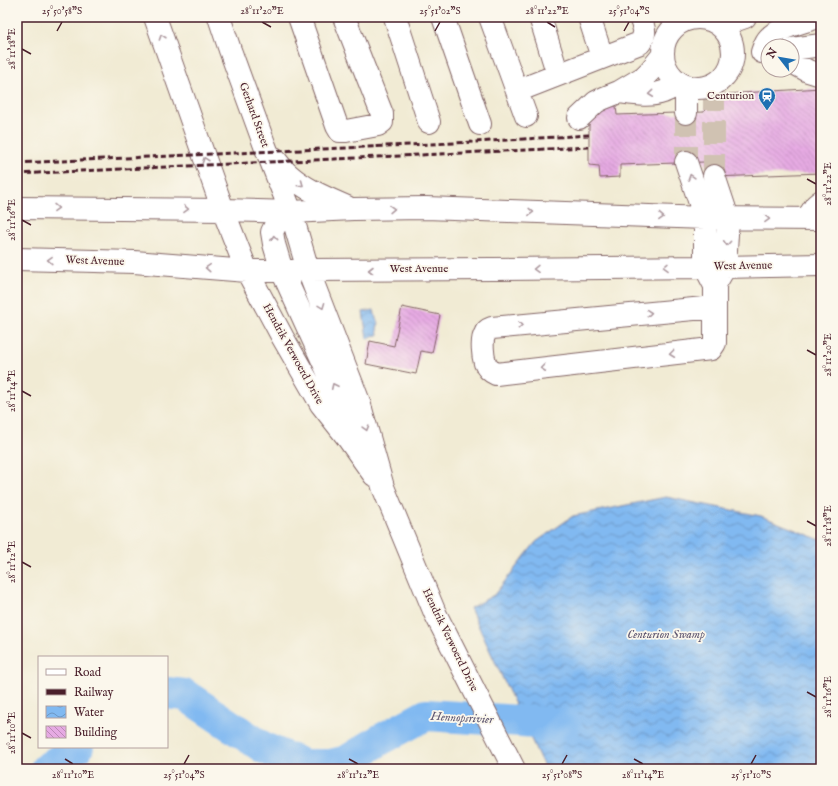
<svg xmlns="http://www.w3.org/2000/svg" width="838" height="786" viewBox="0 0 838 786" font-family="'IM FELL English',serif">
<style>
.water{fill:url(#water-waves);stroke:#666c8e}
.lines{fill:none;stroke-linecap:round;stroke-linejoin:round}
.river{stroke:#81b9f1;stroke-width:32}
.building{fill:url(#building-back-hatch)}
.minor-tunnel{stroke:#d0c2b2;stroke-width:22;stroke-dasharray:22 11;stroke-linecap:butt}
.minor-casing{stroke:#846666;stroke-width:24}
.minor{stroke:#fff;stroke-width:22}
.rail{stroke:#4a1f2b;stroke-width:3;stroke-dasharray:6 3;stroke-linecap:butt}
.oneway{stroke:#ae9aa0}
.ticks{fill:none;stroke:#4a1f2b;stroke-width:1.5}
.labels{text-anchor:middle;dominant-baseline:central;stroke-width:3.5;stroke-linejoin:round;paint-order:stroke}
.poi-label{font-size:11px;fill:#4a1f2b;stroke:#fbf7ec;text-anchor:end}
.street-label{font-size:11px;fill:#4a1f2b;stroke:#fbf7ec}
.water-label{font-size:12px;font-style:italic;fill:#5d5570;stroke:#fbf7ec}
.neatline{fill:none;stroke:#4a1f2b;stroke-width:1.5}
.ticks-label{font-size:10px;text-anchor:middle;fill:#4a1f2b}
</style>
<defs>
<pattern id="water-waves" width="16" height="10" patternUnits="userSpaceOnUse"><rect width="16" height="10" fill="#81b9f1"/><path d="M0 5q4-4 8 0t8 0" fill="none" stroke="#6c96c3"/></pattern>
<pattern id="building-back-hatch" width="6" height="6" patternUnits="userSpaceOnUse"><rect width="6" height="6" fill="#e6aae3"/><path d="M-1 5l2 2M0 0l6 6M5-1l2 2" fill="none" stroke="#bc8ab8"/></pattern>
</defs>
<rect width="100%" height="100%" fill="#fbf7ec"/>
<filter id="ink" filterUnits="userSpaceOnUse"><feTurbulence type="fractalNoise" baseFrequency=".025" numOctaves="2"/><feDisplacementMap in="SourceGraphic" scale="8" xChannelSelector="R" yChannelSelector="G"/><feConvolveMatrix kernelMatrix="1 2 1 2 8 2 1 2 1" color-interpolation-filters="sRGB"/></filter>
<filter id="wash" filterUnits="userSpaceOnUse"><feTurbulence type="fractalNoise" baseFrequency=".012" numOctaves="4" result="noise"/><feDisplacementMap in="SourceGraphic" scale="16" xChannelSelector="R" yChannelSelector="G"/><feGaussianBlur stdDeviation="0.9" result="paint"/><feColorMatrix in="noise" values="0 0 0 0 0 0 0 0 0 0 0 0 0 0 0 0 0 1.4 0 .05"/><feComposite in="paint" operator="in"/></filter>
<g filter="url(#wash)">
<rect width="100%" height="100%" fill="#f1ebd4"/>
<path class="water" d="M374 310 376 319 379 323 377 328 378 335 373 336 369 339 367 338 363 312Z
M666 497 761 516 818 539H821V769H545L470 608 494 595 536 542 573 516Z"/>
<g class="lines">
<path class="river" d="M167 693 185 695 264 748 304 765H330L347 761 380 740 426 715 566 724
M46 769 78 747"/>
</g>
<g id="blocks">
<path class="building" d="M821 88V173L714 177 704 162 620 165V177L600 178 599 166 589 165V119L596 118 595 106H616L617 115 704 112 710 95Z
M402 307 440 315 432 353 421 351 416 374 366 364 370 341 394 346Z"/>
</g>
</g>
<g filter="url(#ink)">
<use href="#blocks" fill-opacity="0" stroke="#846666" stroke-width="1"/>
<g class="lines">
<path class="minor-tunnel" d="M686 113V162
M714 176V95"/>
<g class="minor-casing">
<path id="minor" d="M155 17 223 210 247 271 283 338 321 404 347 437 374 475
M219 17 230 50 265 146 291 212 308 270 359 402 383 487 435 613 514 769
M299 17 337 126 340 131H346L378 125 382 122V114L344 17
M395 17 429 122
M443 17 480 124
M490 17 526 116
M540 17 558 75
M589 17 602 57
M663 53a35 35 0 1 1 70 0a35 35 0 1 1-70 0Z
M725 24 745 17
M792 49 821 45
M762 52C764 47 765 42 769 38 777 28 806 21 819 17
M792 62 808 71 821 75
M686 86V113
M517 91 640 43C647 32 644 29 640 17
M619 92C634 94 650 97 663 92 669 90 675 86 681 84
M579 118 596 102 604 98 619 92 644 77 650 71 663 55
M274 158C279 164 283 170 289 175 306 190 327 198 347 207
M686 162 705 218V267L715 286V343L711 349 496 374C491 372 487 368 485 363 483 356 481 340 485 334 486 331 489 329 492 328L715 307
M714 176 728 218 725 267 717 281
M17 208 223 210 291 212 353 209 426 208 705 218 821 219
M291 212 277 222 272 232 274 244 282 271 337 392 346 432
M807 219 816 205 821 201
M17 259 134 262 247 271H282L308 270 494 269 705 267H725L821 265"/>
</g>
<use href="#minor" class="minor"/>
<path class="rail" d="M17 163 475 142 589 135
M17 174 589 147"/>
</g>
<defs><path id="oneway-chevron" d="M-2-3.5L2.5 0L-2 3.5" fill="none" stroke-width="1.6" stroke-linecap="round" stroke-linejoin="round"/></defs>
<g class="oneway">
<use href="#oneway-chevron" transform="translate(162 37) rotate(-109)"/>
<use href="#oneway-chevron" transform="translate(651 94) rotate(174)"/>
<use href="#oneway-chevron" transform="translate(205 160) rotate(-109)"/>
<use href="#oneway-chevron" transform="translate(691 177) rotate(-108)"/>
<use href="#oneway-chevron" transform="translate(301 184) rotate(36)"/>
<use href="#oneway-chevron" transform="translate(56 208) rotate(1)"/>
<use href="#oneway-chevron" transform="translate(186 209) rotate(1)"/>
<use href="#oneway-chevron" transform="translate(392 209) rotate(-1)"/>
<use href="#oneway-chevron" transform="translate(531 212) rotate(2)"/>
<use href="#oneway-chevron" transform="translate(661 217) rotate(2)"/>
<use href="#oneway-chevron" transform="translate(767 219) rotate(1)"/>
<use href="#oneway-chevron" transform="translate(274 238) rotate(-96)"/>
<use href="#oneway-chevron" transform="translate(727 243) rotate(94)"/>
<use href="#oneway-chevron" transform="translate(50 260) rotate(-178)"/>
<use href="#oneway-chevron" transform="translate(666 267) rotate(179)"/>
<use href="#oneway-chevron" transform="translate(208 268) rotate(-176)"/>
<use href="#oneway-chevron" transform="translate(536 269) rotate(179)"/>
<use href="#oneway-chevron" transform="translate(371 270) rotate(180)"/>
<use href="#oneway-chevron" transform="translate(322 306) rotate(69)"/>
<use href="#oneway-chevron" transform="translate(649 313) rotate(-5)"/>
<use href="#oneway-chevron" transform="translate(520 325) rotate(-6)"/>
<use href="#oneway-chevron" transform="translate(672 354) rotate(173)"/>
<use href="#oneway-chevron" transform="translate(543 368) rotate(173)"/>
<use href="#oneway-chevron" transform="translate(334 386) rotate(-115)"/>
<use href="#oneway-chevron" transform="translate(366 428) rotate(74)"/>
</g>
</g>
<path class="ticks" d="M262 22 271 27M547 22 555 27M57 31 62 22M435 31 440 22M624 31 629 22M22 49 31 54M807 179 816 184M22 220 31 225M807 350 816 355M22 391 31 396M807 521 816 526M22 562 31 567M807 692 816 697M22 733 31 738M65 759 73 764M349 759 358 764M634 759 643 764M184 764 189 755M562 764 567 755M751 764 756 755"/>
<defs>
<g id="station-pin" transform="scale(0.9)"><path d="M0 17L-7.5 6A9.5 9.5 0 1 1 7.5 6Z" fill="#1f6fb2" stroke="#fbf7ec"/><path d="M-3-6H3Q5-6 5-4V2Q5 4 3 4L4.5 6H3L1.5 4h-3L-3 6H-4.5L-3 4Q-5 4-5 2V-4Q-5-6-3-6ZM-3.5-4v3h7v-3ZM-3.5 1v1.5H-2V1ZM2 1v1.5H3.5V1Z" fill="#fff"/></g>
</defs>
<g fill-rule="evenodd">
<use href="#station-pin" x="767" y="96"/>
</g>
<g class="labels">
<g class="poi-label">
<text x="754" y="96">Centurion</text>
</g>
<g class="street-label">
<text transform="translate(254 115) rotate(70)">Gerhard Street</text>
<text transform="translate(95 261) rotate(2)">West Avenue</text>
<text transform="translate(743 266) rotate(-1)">West Avenue</text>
<text x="419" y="269">West Avenue</text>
<text transform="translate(293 354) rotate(61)">Hendrik Verwoerd Drive</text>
<text transform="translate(450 640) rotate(64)">Hendrik Verwoerd Drive</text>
</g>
<g class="water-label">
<text x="666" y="634">Centurion Swamp</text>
<text transform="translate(462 718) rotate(3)">Hennopsrivier</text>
</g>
</g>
<rect width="838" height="786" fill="none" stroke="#fbf7ec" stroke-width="44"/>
<rect x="38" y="656" width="130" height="92" fill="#fbf7ec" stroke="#b4a19f"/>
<rect x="46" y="669" width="20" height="6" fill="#ffffff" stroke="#b4a19f"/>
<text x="74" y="676" font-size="12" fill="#4a1f2b">Road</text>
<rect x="46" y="689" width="20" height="6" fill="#4a1f2b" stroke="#b4a19f"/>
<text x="74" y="696" font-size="12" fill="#4a1f2b">Railway</text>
<rect x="46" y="706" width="20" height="12" fill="url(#water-waves)" stroke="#b4a19f"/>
<text x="74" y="716" font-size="12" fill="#4a1f2b">Water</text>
<rect x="46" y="726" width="20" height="12" fill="url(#building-back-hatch)" stroke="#b4a19f"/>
<text x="74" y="736" font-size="12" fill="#4a1f2b">Building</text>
<g transform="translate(780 58) rotate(301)"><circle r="19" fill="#fbf7ec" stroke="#b4a19f"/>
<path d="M0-3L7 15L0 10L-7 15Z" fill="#1f6fb2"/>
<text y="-6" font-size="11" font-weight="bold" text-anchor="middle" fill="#4a1f2b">N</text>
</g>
<rect x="22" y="22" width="794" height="742" class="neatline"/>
<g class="ticks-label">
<text x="62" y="14">25°50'58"S</text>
<text x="262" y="14">28°11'20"E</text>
<text x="440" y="14">25°51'02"S</text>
<text x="547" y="14">28°11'22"E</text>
<text x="629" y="14">25°51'04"S</text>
<text transform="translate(11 49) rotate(-90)" y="4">28°11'18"E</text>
<text transform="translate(827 184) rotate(-90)" y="4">28°11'22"E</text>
<text transform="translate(11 220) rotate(-90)" y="4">28°11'16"E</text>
<text transform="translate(827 355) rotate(-90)" y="4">28°11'20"E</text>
<text transform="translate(11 391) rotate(-90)" y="4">28°11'14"E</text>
<text transform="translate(827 526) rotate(-90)" y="4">28°11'18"E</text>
<text transform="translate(11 562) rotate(-90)" y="4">28°11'12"E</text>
<text transform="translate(827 697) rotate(-90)" y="4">28°11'16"E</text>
<text transform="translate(11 733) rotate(-90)" y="4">28°11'10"E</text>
<text x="73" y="778">28°11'10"E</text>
<text x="184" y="778">25°51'04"S</text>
<text x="358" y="778">28°11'12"E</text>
<text x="562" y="778">25°51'08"S</text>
<text x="643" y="778">28°11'14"E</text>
<text x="751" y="778">25°51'10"S</text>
</g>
</svg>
